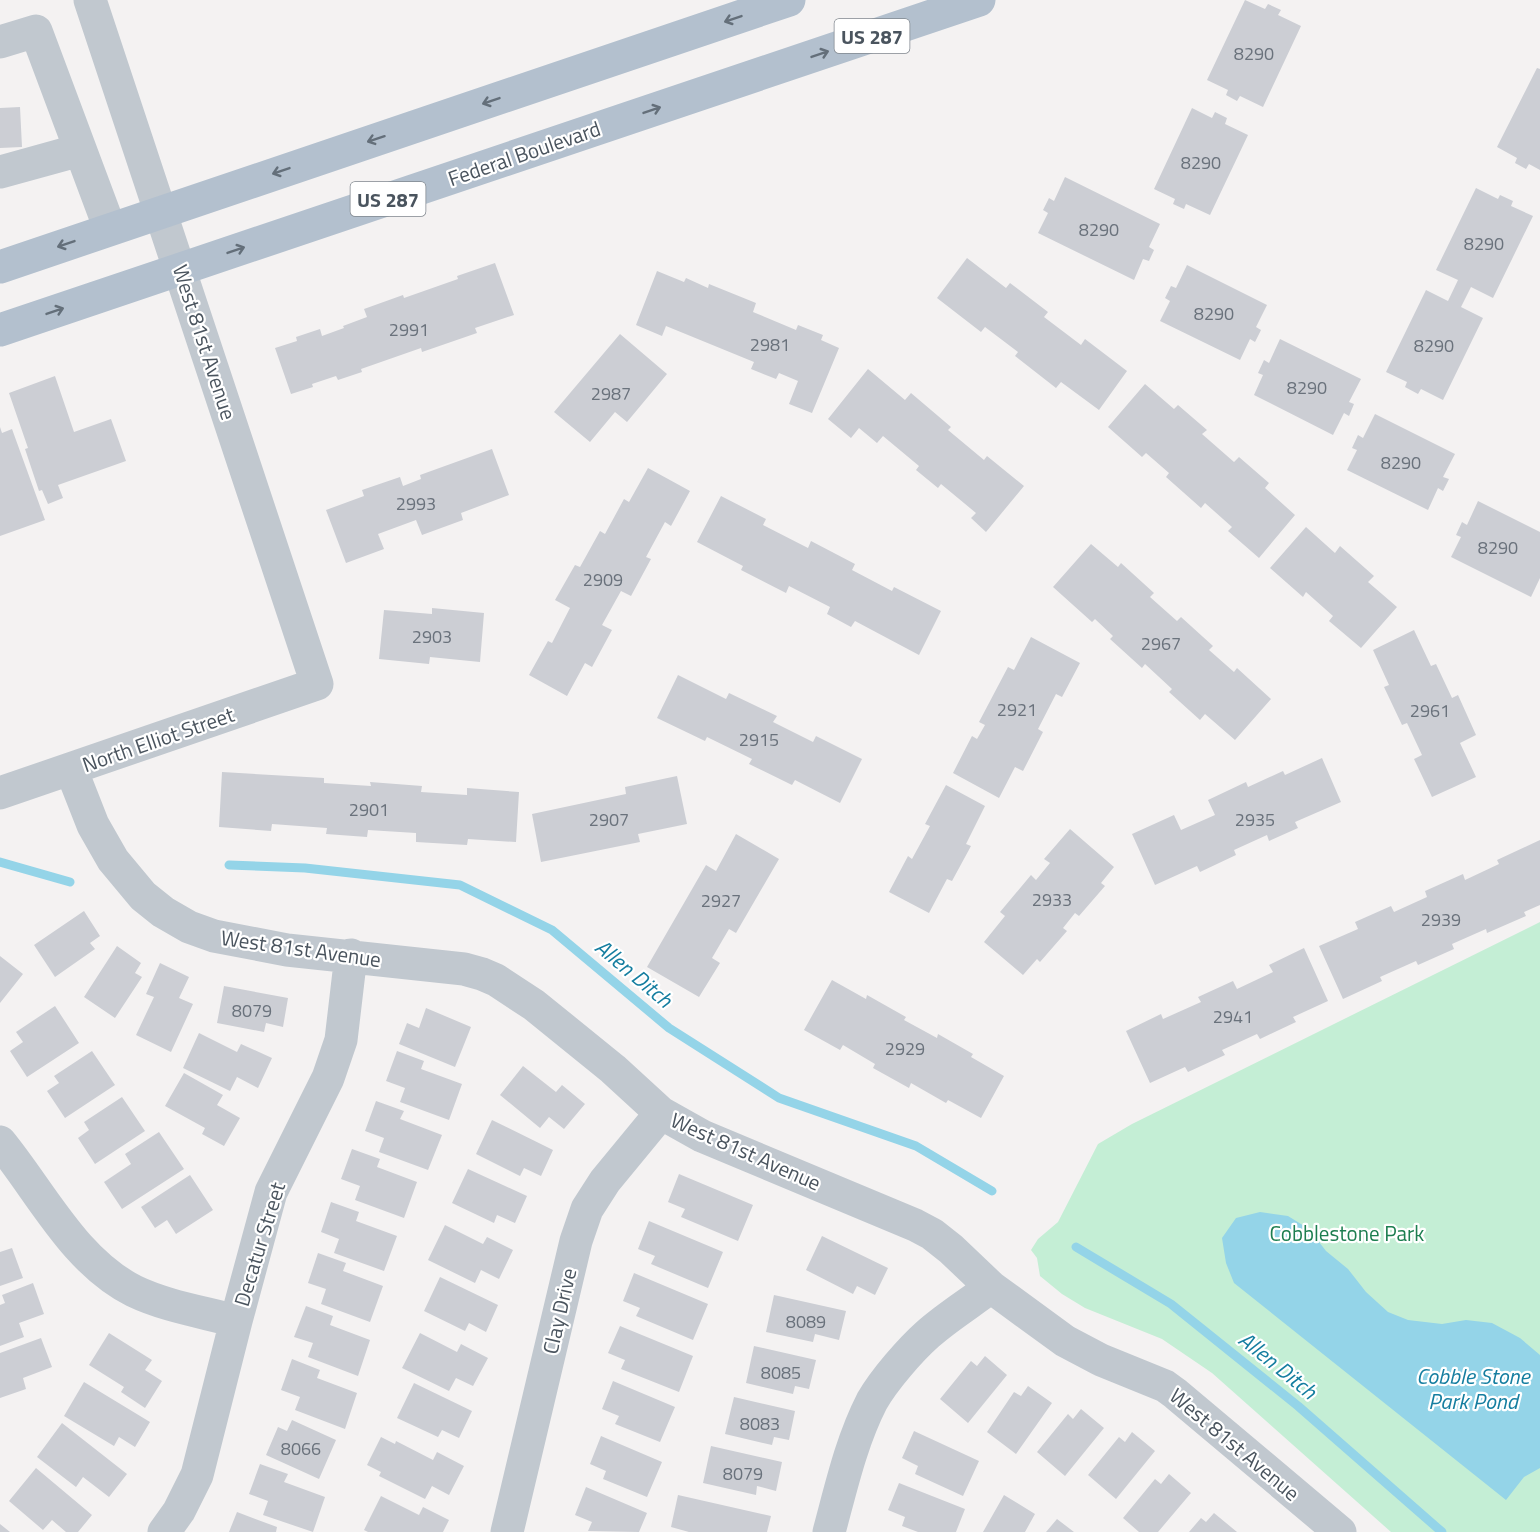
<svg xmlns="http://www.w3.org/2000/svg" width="1540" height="1532" viewBox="0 0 1540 1532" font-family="'Titillium Web',sans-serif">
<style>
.green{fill:#c4eed5}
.water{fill:#94d4e8}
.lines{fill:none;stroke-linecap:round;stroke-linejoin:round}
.stream{stroke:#94d4e8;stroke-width:9}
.building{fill:#ccced4}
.minor{stroke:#c1c8cf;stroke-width:33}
.major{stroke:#b3c0ce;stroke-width:33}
.oneway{stroke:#646f7a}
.labels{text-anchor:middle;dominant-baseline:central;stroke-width:4.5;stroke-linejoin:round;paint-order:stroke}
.number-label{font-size:18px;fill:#6a727c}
.shield{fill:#fff;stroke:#80878e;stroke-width:1.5}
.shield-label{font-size:20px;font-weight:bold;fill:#4a545e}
.street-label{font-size:21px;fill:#4a545e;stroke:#fff}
.park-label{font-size:21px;fill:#1d7e50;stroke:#fff}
.water-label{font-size:22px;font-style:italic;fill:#157ea0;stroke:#fff}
</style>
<rect width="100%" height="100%" fill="#f4f2f2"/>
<path class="green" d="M1540 922V1532H1391L1212 1373 1162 1339 1085 1308 1062 1294 1040 1276 1037 1258 1031 1250 1038 1239 1058 1222 1098 1144 1132 1124Z"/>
<path class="water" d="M1260 1212 1288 1216 1309 1229 1326 1251 1348 1269 1366 1292 1388 1312 1408 1320 1442 1324 1466 1320 1492 1323 1520 1338 1540 1355V1468L1524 1477 1506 1500 1234 1283 1226 1263 1222 1238 1236 1218Z"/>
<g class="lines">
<path class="stream" d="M0 862 70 882
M229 865 305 868 460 885 552 930 669 1028 779 1098 916 1146 992 1191
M1076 1247 1171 1304 1298 1406 1442 1532"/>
</g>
<path class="building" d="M1245 0 1265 9 1268 4 1281 10 1278 15 1301 26 1263 107 1240 96 1237 101 1226 95 1228 90 1207 80Z
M1537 68 1540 69V170L1529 164 1526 169 1515 163 1517 158 1497 147Z
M20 107 22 147 0 148V108Z
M1192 108 1212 118 1215 112 1227 118 1225 124 1248 135 1210 215 1186 204 1184 209 1173 204 1175 199 1154 189Z
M1065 177 1160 224 1149 247 1154 250 1149 261 1143 259 1134 280 1038 233 1048 213 1043 210 1049 198 1054 201Z
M1476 188 1498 199 1500 195 1513 201 1511 206 1533 216 1493 298 1471 287 1461 307 1483 318 1443 400 1421 389 1418 394 1405 387 1407 382 1386 372 1426 290 1448 301 1458 280 1436 270Z
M967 258 1006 288 1010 283 1048 312 1044 317 1081 345 1085 339 1127 371 1099 410 1061 382 1056 388 1015 356 1018 352 985 327 981 332 937 298Z
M495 263 514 315 475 328 477 333 422 352 421 348 361 369 362 372 338 380 336 376 312 384 313 387 291 394 275 348 297 341 296 337 320 329 322 336 344 328 343 326 367 317 364 309 403 295 404 298 458 279 457 276Z
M1187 265 1267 305 1256 327 1261 330 1255 342 1250 339 1240 360 1160 321 1170 301 1165 298 1171 286 1176 288Z
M657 271 684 282 686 278 708 288 709 284 756 303 753 312 796 330 798 325 823 335 821 340 839 348 812 413 789 404 798 381 779 373 776 379 751 369 754 362 666 326 662 336 636 325Z
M620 334 667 374 627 422 615 412 590 442 554 412Z
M1280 339 1361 379 1349 402 1354 404 1349 416 1344 413 1333 435 1254 395 1263 375 1258 373 1264 360 1269 363Z
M868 369 905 400 911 393 951 427 948 430 984 460 987 456 1024 486 986 532 971 518 976 513 941 484 938 488 916 470 919 466 883 436 877 443 859 428 851 438 828 419Z
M55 376 74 432 111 419 126 461 58 485 63 498 48 504 42 490 39 491 25 449 28 448 9 393Z
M1145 384 1174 409 1178 405 1207 430 1202 434 1234 462 1239 457 1269 483 1265 488 1295 515 1259 558 1228 531 1232 527 1205 503 1201 508 1166 477 1169 473 1146 453 1142 457 1108 427Z
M1375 414 1455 454 1443 477 1449 479 1443 491 1438 488 1428 510 1347 470 1357 450 1352 448 1358 435 1363 438Z
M0 427 2 433 12 429 45 520 0 536Z
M492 449 509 495 461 513 463 520 422 535 416 520 378 534 384 549 346 563 326 510 364 496 362 490 400 477 403 486 421 479 420 475Z
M648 468 690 491 671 526 665 522 646 557 651 559 631 596 621 591 602 625 612 630 592 667 585 663 567 696 529 675 548 641 552 643 570 608 555 600 575 565 580 567 600 531 605 534 624 499 629 502Z
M721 496 766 519 763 525 808 548 811 541 855 564 852 570 892 591 894 587 941 611 919 655 855 621 851 627 827 614 830 607 789 586 786 593 741 570 743 566 697 542Z
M1478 501 1540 532V578L1531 597 1451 557 1461 537 1456 535 1462 522 1467 525Z
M1306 527 1335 553 1340 546 1374 576 1368 582 1397 607 1361 648 1329 621 1333 616 1306 592 1303 597 1270 568Z
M1091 544 1118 567 1121 563 1154 593 1150 597 1177 621 1181 617 1213 646 1209 650 1234 672 1237 668 1271 699 1235 740 1205 714 1200 720 1169 692 1172 689 1145 664 1142 668 1110 639 1113 636 1095 619 1092 622 1053 587Z
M432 608 484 613 480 662 430 657 429 664 379 659 384 610 432 614Z
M1414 630 1431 666 1436 664 1452 698 1458 695 1476 735 1460 743 1476 777 1432 797 1414 759 1422 755 1407 723 1402 725 1384 687 1389 685 1373 650Z
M1031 637 1080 663 1062 697 1056 694 1038 729 1043 732 1023 771 1015 767 999 798 953 773 972 736 977 739 985 725 979 722 1008 667 1014 670Z
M678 675 726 699 729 693 777 716 773 722 813 742 816 736 862 759 840 803 795 780 792 785 749 764 752 759 707 737 705 741 657 718Z
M1322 758 1341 802 1295 822 1298 828 1269 841 1267 835 1234 850 1236 855 1200 872 1197 866 1155 885 1132 834 1174 815 1181 830 1215 815 1208 800 1246 782 1248 787 1283 771 1285 775Z
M222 772 324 778V783L371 786 370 782 422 786 421 792 467 795V788L519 792 516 842 468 839 467 845 416 842V833L368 830 367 837 326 834 327 828 272 824 271 831 219 827Z
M677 776 687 824 638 834 640 842 541 862 532 814 626 794 625 787Z
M946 785 985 806 966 844 971 846 952 881 947 879 929 913 889 892 908 856 912 859 930 826 925 824Z
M1070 829 1114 867 1101 883 1105 886 1079 916 1075 913 1063 928 1067 931 1040 962 1037 959 1023 975 984 942 1005 916 1000 912 1031 875 1036 880 1050 863 1044 859Z
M736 834 779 859 736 933 729 929 712 958 720 963 699 997 647 967 706 865 716 871Z
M1540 840V905L1524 912 1526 916 1487 933 1486 929 1452 944 1454 949 1418 965 1416 961 1380 977 1382 981 1343 999 1319 946 1358 929 1355 922 1391 906 1394 912 1427 897 1425 891 1463 874 1465 880 1499 864 1497 860Z
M84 911 100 936 90 943 95 949 55 977 34 945Z
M117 946 141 963 135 973 142 977 115 1018 84 997Z
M1304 948 1328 1001 1293 1017 1296 1022 1260 1039 1257 1034 1222 1050 1225 1055 1188 1072 1185 1067 1150 1083 1126 1031 1161 1014 1163 1019 1201 1002 1198 997 1233 981 1237 989 1273 972 1269 965Z
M0 956 23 974 0 1003Z
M160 963 189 977 179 998 193 1004 171 1052 136 1035 154 997 146 994Z
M832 980 866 999 867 995 906 1017 904 1020 937 1038 938 1034 973 1054 971 1057 1004 1076 981 1118 948 1100 946 1103 911 1083 909 1088 873 1068 875 1064 843 1045 840 1050 804 1030Z
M224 986 288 998 283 1027 266 1023 264 1032 217 1023Z
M55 1006 79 1043 27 1077 10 1051 23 1042 16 1032Z
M426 1008 471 1027 455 1067 399 1044 407 1023 419 1028Z
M199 1033 237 1052 241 1044 272 1058 258 1088 237 1077 230 1091 183 1068Z
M92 1051 115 1085 65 1118 47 1091 59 1083 54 1076Z
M397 1051 424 1061 421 1069 462 1084 449 1120 400 1102 405 1088 386 1081Z
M523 1066 556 1092 562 1085 585 1104 564 1129 549 1117 540 1128 500 1095Z
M184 1073 223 1095 217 1105 240 1118 224 1146 202 1134 205 1128 165 1106Z
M122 1097 145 1131 95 1164 78 1138 89 1130 84 1122Z
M376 1101 404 1111 400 1119 442 1135 428 1170 379 1152 384 1138 365 1131Z
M492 1120 553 1150 541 1176 524 1168 520 1176 476 1154Z
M159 1132 184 1169 122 1209 104 1182 131 1164 125 1154Z
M352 1149 380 1159 377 1167 417 1182 404 1218 355 1200 360 1186 341 1179Z
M468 1169 527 1196 515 1223 497 1215 494 1223 452 1203Z
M679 1174 753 1205 738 1241 681 1217 685 1209 668 1202Z
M190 1175 213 1210 176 1234 167 1220 155 1228 141 1207Z
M331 1202 359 1212 356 1221 397 1236 384 1271 334 1253 339 1239 321 1232Z
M649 1221 723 1252 708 1288 651 1264 655 1256 638 1249Z
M445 1225 483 1244 487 1237 513 1250 499 1279 481 1270 475 1283 428 1260Z
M822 1236 888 1268 875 1295 857 1286 853 1294 806 1270Z
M12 1248 23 1278 0 1286V1252Z
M318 1253 346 1263 343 1271 383 1286 370 1322 321 1304 326 1289 308 1283Z
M634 1273 708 1304 693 1340 636 1316 640 1308 623 1301Z
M440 1277 498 1305 486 1332 469 1323 465 1331 424 1311Z
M33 1283 44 1314 19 1323 24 1337 0 1346V1305L5 1303 2 1295Z
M774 1295 846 1311 839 1340 815 1334 813 1342 766 1332Z
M306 1306 333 1316 330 1325 370 1340 358 1376 308 1357 313 1343 294 1337Z
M620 1326 693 1356 679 1392 621 1369 625 1360 608 1353Z
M109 1333 152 1360 145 1370 162 1381 145 1408 121 1392 124 1387 89 1365Z
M420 1333 457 1352 461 1344 488 1358 473 1386 456 1378 449 1391 402 1368Z
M41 1338 52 1367 23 1378 26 1389 0 1398V1353Z
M754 1346 816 1360 809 1389 795 1386 793 1394 746 1383Z
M985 1356 1007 1375 968 1423 940 1399 971 1361 977 1366Z
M292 1359 320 1370 317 1378 357 1393 345 1429 295 1410 300 1397 281 1390Z
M613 1381 675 1407 660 1442 615 1424 619 1416 602 1409Z
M84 1382 150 1422 135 1447 119 1437 114 1446 64 1416Z
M414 1383 472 1411 459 1438 442 1430 438 1437 397 1418Z
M1028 1386 1052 1403 1016 1454 987 1432 1014 1392 1021 1396Z
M734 1397 795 1411 789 1440 774 1437 772 1445 725 1434Z
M1081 1409 1104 1428 1065 1476 1037 1452 1068 1414 1073 1419Z
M292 1420 336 1440 319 1479 266 1455 278 1427 287 1431Z
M62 1423 127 1474 109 1497 83 1477 76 1487 37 1457Z
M914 1431 979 1461 963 1496 915 1474 918 1466 902 1458Z
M1132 1432 1155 1451 1116 1499 1088 1475 1119 1437 1125 1442Z
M601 1436 662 1462 647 1497 603 1479 606 1471 590 1464Z
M381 1437 395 1444 396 1441 433 1460 437 1452 464 1466 449 1495 432 1486 425 1499 379 1476 381 1472 367 1465Z
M711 1446 782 1462 776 1491 757 1486 756 1495 703 1483Z
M260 1464 288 1474 284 1482 325 1497 313 1532 263 1515 268 1501 249 1494Z
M36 1468 92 1515 78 1532H66L52 1520 43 1530 9 1501Z
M1169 1474 1191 1493 1158 1532H1139L1123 1518 1155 1479 1161 1484Z
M899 1483 965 1509 956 1532H918L902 1526 905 1517 888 1510Z
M586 1487 647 1513 639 1532 588 1531 592 1522 575 1515Z
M678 1495 771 1516 767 1532H689L671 1527Z
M1004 1495 1035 1514 1025 1532H983Z
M381 1496 419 1515 423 1507 449 1520 443 1532H368L364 1530Z
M237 1512 277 1527 276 1532H229Z
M1214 1513 1237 1532H1189L1201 1518 1206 1522Z
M1057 1519 1074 1532H1046Z
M0 1524 10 1532H0Z"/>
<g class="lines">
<path class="minor" d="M0 42 36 31 110 229
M0 172 80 150
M71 769 93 825 113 860 143 896 163 912 189 927 214 936 287 950 464 969 482 974 496 980 534 1005 613 1069 661 1113 702 1136 915 1225 932 1234 951 1249 991 1287 1065 1341 1101 1360 1165 1386 1176 1394 1340 1532
M0 793 317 684 90 0
M0 1142C41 1192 74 1261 134 1291 165 1306 203 1312 236 1321
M164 1532 179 1511 197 1475 236 1321 271 1192 328 1078 341 1040 351 955
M507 1532 576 1241 587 1209 605 1181 661 1113
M829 1532C841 1488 851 1442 872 1401 884 1380 910 1350 928 1334 947 1317 970 1303 991 1287"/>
<path class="major" d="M0 267 789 0
M0 330 979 0"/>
</g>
<defs><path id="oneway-shaft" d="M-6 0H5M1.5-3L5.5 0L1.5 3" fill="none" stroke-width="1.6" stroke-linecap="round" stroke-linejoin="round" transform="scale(1.5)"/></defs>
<g class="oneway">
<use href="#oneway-shaft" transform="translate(733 19) rotate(161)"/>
<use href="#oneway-shaft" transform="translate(820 54) rotate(-19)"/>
<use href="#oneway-shaft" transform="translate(491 101) rotate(161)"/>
<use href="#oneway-shaft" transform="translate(652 110) rotate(-19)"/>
<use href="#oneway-shaft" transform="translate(376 139) rotate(162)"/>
<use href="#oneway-shaft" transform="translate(281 171) rotate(161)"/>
<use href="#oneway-shaft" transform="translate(66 244) rotate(161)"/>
<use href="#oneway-shaft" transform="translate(236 250) rotate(-19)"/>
<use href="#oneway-shaft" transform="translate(55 311) rotate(-19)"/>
</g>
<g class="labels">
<g class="number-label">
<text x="1254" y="53">8290</text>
<text x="1201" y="162">8290</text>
<text x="1099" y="229">8290</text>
<text x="1484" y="243">8290</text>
<text x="1214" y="313">8290</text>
<text x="409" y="329">2991</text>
<text x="770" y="344">2981</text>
<text x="1434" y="345">8290</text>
<text x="1307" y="387">8290</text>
<text x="611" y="393">2987</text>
<text x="1401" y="462">8290</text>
<text x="416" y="503">2993</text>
<text x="1498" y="547">8290</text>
<text x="603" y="579">2909</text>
<text x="432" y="636">2903</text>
<text x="1161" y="643">2967</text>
<text x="1017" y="709">2921</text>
<text x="1430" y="710">2961</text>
<text x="759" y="739">2915</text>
<text x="369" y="809">2901</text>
<text x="609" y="819">2907</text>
<text x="1255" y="819">2935</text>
<text x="1052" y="899">2933</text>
<text x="721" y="900">2927</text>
<text x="1441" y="919">2939</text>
<text x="252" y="1010">8079</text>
<text x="1233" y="1016">2941</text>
<text x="905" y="1048">2929</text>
<text x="806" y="1321">8089</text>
<text x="781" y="1372">8085</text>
<text x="760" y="1423">8083</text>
<text x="301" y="1448">8066</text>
<text x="743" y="1473">8079</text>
</g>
<g class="shield">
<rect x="834.5" y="19" width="75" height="34" rx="4.5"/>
<rect x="350.5" y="182" width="75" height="34" rx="4.5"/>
</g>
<g class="shield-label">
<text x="872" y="36">US 287</text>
<text x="388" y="199">US 287</text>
</g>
<g class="street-label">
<text transform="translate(524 153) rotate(-19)">Federal Boulevard</text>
<text transform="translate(205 342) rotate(72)">West 81st Avenue</text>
<text transform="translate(158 739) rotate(-19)">North Elliot Street</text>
<text transform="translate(301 948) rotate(8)">West 81st Avenue</text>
<text transform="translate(746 1151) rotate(24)">West 81st Avenue</text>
<text transform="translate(259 1244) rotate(-73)">Decatur Street</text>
<text transform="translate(559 1311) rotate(-77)">Clay Drive</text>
<text transform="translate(1235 1444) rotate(40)">West 81st Avenue</text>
</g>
<g class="park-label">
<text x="1347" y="1233">Cobblestone Park</text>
</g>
<g class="water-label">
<text transform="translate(634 973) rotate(40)">Allen Ditch</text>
<text transform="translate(1278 1365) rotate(39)">Allen Ditch</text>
<text x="1473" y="1376">Cobble Stone<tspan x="1473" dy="25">Park Pond</tspan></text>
</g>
</g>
</svg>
